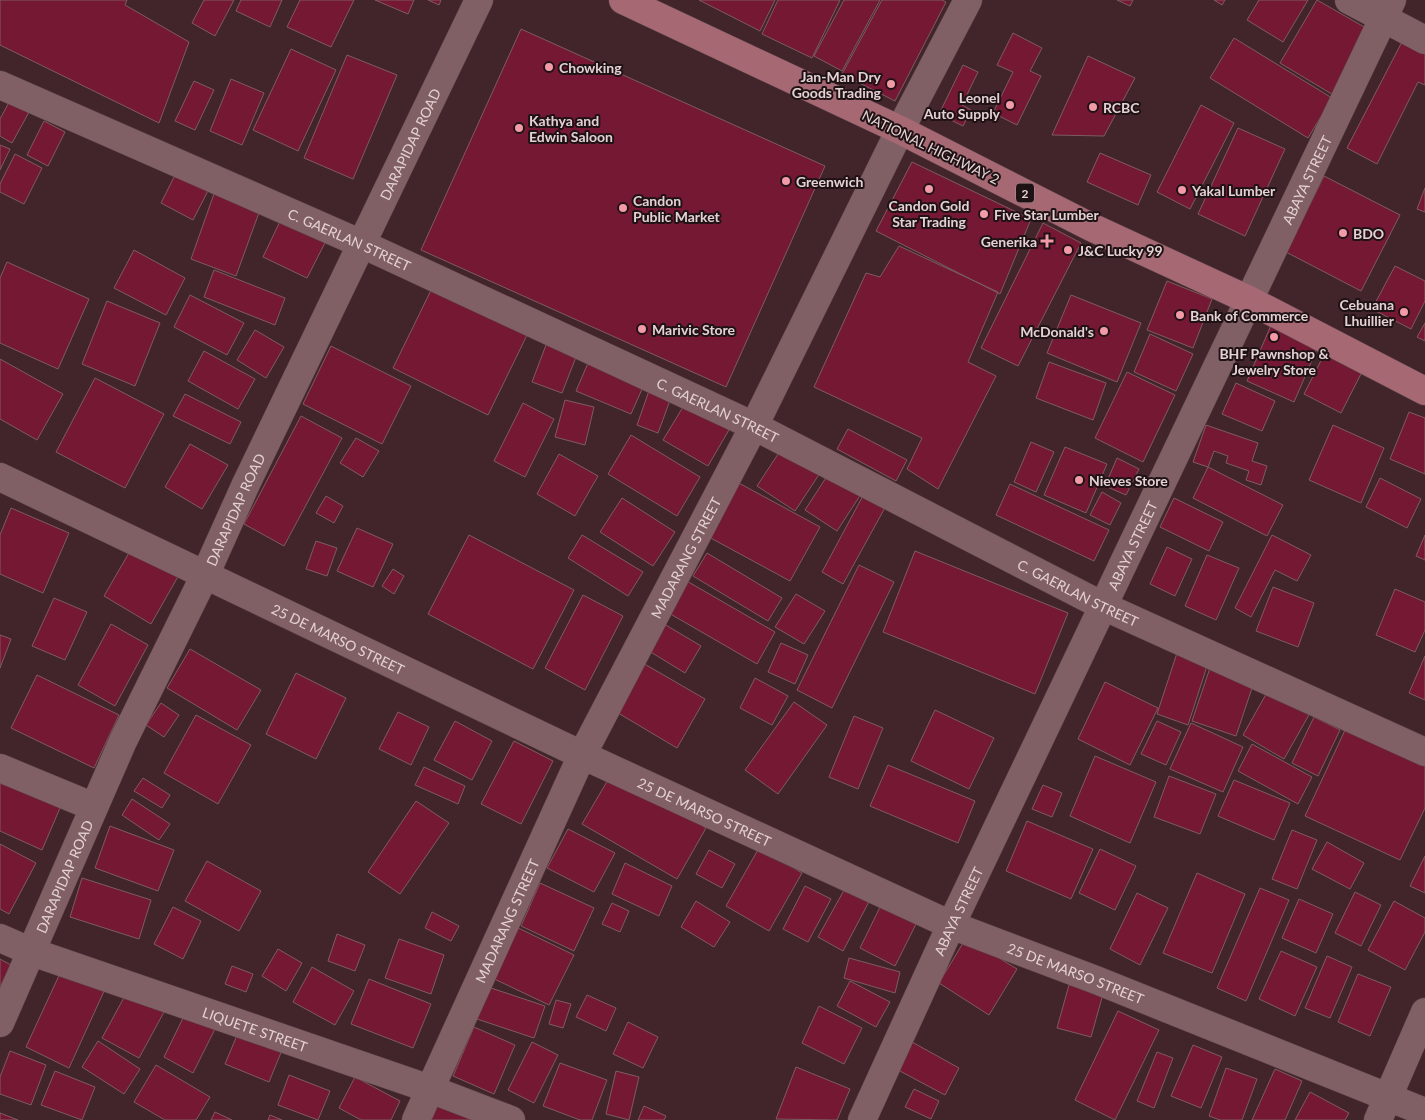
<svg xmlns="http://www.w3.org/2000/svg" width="1425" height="1120" viewBox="0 0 1425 1120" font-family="Lato,sans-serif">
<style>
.building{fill:#751834;stroke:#7d5c61}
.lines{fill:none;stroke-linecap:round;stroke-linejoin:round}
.minor-casing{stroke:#5b4448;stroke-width:29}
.tertiary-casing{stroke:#5b4448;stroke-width:29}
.primary-casing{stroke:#5b4448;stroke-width:29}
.minor{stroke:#816065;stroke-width:28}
.tertiary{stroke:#816065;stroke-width:28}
.primary{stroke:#a66873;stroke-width:28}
.poi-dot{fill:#f39aa9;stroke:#1f1214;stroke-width:2}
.labels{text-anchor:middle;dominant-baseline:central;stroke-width:4;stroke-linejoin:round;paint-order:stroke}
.shield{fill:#1f1214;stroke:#a9989a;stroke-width:1}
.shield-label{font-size:12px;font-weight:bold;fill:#e4d1d3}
.poi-label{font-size:14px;font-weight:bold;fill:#e4d1d3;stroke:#1f1214;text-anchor:start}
.street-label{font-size:14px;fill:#e4d1d3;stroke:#1f1214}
</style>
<rect width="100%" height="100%" fill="#41252a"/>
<path class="building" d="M0 0H127L125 5 189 42 159 123 0 45Z
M204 0H234L215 36 192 23Z
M241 0H282L270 27 236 11Z
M300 0H354L331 47 287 27Z
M375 0H414L408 14Z
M428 0H441L439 5Z
M699 0H775L760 31Z
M778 0H840L812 58 762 34Z
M844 0H880L842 71 814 56Z
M882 0H942L946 2 895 101 842 74Z
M1117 0H1133L1130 6Z
M1214 0H1225L1222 5Z
M1259 0H1308L1283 42 1247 20Z
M1317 0 1373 32 1335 96 1280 63Z
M521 29 825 166 726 387 421 250Z
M1013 33 1042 48 1030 71 1041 76 1017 125 993 113 1013 72 997 65Z
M1405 36 1425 46V85L1418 82 1377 164 1347 148Z
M1234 38 1332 98 1308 138 1210 78Z
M291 49 336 70 298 151 253 130Z
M347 55 397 75 353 179 304 158Z
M1088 56 1135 78 1104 136 1052 135Z
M963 65 978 72 962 105 971 110 963 126 939 114Z
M231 79 264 93 242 145 210 131Z
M194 81 214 90 195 130 175 121Z
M14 93 34 103 12 143 0 136V119Z
M1201 105 1234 123 1190 209 1157 192Z
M44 121 65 132 48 166 27 155Z
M1238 128 1285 149 1245 236 1198 214Z
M0 145 10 149 0 170Z
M1100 153 1151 175 1138 205 1087 182Z
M15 154 42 168 24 204 0 192V184Z
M912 162 1031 219 1000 294 876 231Z
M179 167 212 183 193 220 161 203Z
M1324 176 1400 215 1361 291 1286 252Z
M1425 188V212L1417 209Z
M215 191 261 207 236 276 191 259Z
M284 213 329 235 307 278 263 257Z
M1043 223 1081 243 1018 366 981 348Z
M899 246 998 292 968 362 996 376 938 489 907 469 922 438 814 387 866 273 880 277Z
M134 250 185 278 166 315 114 288Z
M7 262 89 299 58 369 0 343V278Z
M1395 266 1425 281V301L1411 329 1372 309Z
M214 270 285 298 275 325 204 297Z
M1167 281 1212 299 1193 348 1147 330Z
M435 282 530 329 488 415 393 368Z
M190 295 244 323 227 355 174 327Z
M1071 295 1141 323 1117 382 1047 353Z
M107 301 160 323 135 386 82 364Z
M1272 323 1319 344 1294 402 1247 381Z
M1425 323V341L1417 337Z
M255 330 284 347 266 378 237 360Z
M1150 334 1193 354 1176 391 1134 372Z
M546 345 576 357 562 393 532 382Z
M1329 345 1366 364 1341 413 1304 394Z
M331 346 411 386 382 444 303 404Z
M204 351 255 379 238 409 188 381Z
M591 356 646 380 631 414 576 391Z
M0 359 63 394 37 440 0 419Z
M1049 362 1106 383 1093 420 1036 398Z
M1127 372 1175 395 1143 462 1095 438Z
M95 378 164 414 125 488 56 452Z
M1236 383 1275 401 1262 431 1222 414Z
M650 388 672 395 658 433 637 425Z
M185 394 241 422 230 444 173 416Z
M565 400 594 407 585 445 555 437Z
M686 402 730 428 708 466 663 440Z
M523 403 554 419 525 477 494 461Z
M1409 412 1425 418V474L1390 459Z
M301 416 342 438 284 546 244 524Z
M1206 425 1258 443 1252 461 1267 466 1261 485 1246 480 1249 471 1226 463 1228 456 1214 451 1208 467 1193 462Z
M1333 425 1384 448 1361 503 1309 480Z
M848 429 907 460 896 481 837 449Z
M631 435 700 477 677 516 608 474Z
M356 438 379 451 363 477 340 463Z
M1031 442 1054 452 1036 492 1014 482Z
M190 444 228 465 202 509 165 487Z
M1065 447 1107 464 1086 513 1044 495Z
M782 448 820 473 795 511 757 486Z
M559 454 598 476 575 516 537 494Z
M1117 458 1139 469 1126 495 1105 486Z
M1208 467 1283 505 1267 536 1193 498Z
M831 470 863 491 837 531 805 510Z
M1380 478 1421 499 1407 528 1366 507Z
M737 482 820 527 790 581 707 536Z
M1010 484 1109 530 1094 561 996 515Z
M865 492 887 504 843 584 822 572Z
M1102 492 1121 503 1110 525 1090 515Z
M326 496 343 506 334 523 316 513Z
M622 498 675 532 653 566 600 532Z
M1174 498 1223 522 1209 551 1160 527Z
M11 508 69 533 43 593 0 574V535Z
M357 528 393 544 373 587 337 571Z
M469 535 574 590 533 669 428 614Z
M582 535 643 572 628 596 568 558Z
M1272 535 1311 555 1297 581 1275 570 1251 617 1235 608Z
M1425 535V560L1416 556Z
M316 541 337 548 327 576 306 569Z
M133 546 180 573 151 624 104 596Z
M1167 547 1192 559 1175 596 1150 584Z
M915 551 1068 613 1035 694 883 632Z
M707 553 782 598 768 621 693 576Z
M1207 555 1239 568 1216 620 1185 606Z
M859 565 894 582 832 708 797 690Z
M393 569 404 576 394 594 382 586Z
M685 580 775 632 757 664 667 612Z
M1273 587 1314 603 1298 647 1256 631Z
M1395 589 1425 602V630L1415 652 1376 635Z
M796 594 825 611 804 644 775 627Z
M583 595 623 616 585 690 545 668Z
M54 598 87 612 65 660 32 646Z
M111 624 148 645 115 706 78 685Z
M664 624 701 646 685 673 649 651Z
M0 635 11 639 0 668Z
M781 643 808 655 795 684 768 672Z
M190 649 261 690 237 730 167 688Z
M1177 653 1208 663 1188 725 1157 714Z
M1425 656V700L1409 693Z
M641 662 705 699 677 748 613 710Z
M1211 665 1255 679 1236 736 1192 721Z
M296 673 346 698 316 759 266 734Z
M37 675 119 715 94 768 11 728Z
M755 678 788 696 772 725 740 708Z
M1105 682 1158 708 1130 765 1078 739Z
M1269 689 1310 713 1284 759 1243 735Z
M794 702 827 725 778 794 745 770Z
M161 703 179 715 164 737 146 725Z
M935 710 994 738 969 789 911 761Z
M398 712 429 727 411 765 379 749Z
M196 715 251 745 218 804 164 773Z
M854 716 883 728 858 789 829 777Z
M1314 717 1340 730 1318 776 1292 763Z
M455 721 492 741 472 780 434 760Z
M1157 721 1181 732 1166 765 1141 754Z
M1191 723 1243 747 1223 792 1170 769Z
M1346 728 1425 765V808L1400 860 1305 816Z
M514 741 553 761 521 824 481 804Z
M1252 744 1312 777 1298 804 1238 771Z
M1095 756 1156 782 1130 843 1070 816Z
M888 765 975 801 958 843 870 806Z
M424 767 465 786 458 804 415 785Z
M612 773 706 828 677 879 582 824Z
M1169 776 1216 794 1200 834 1154 817Z
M143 778 170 795 162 808 134 791Z
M1234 780 1290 803 1274 840 1218 816Z
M0 782 60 808 42 850 0 831Z
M1043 785 1062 793 1052 817 1032 809Z
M132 799 170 824 159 840 122 815Z
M416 801 449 823 400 894 368 872Z
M1027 821 1093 849 1071 899 1006 871Z
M110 826 174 850 158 891 95 868Z
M568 829 615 853 594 892 547 868Z
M1292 830 1317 840 1297 889 1272 879Z
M1327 842 1364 863 1350 889 1312 869Z
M0 844 36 863 9 914 0 909Z
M759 848 802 873 769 931 726 906Z
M1100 849 1136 866 1115 910 1079 893Z
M709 850 735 864 722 888 696 874Z
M1425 856V893L1410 886Z
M207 861 261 891 239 931 185 901Z
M625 863 672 886 659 916 612 894Z
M1197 873 1245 894 1212 973 1163 953Z
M82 878 151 900 139 939 70 917Z
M540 883 594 908 574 951 521 926Z
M848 883 872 896 843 951 818 937Z
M805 886 831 899 808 942 783 929Z
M1260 888 1289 900 1246 1001 1217 988Z
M1355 892 1381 905 1361 946 1335 933Z
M1137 893 1168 908 1140 965 1110 949Z
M1299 899 1333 914 1316 953 1282 938Z
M696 901 730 922 714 947 681 927Z
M883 901 919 918 895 966 860 948Z
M1394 901 1425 918V932L1405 970 1368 950Z
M612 903 629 911 620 932 602 924Z
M173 907 201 921 183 959 154 944Z
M432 912 459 926 451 941 425 928Z
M512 925 574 955 549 1005 488 976Z
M337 934 365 945 355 971 328 961Z
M966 938 1017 969 989 1015 939 983Z
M399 939 444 955 431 994 385 978Z
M278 949 302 963 286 991 262 976Z
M1281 951 1317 967 1295 1016 1259 999Z
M1327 956 1352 967 1330 1018 1305 1008Z
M849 958 900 972 895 993 844 978Z
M0 959 11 965 0 987Z
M232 966 253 974 246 992 225 984Z
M312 967 354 991 335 1025 293 1002Z
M62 969 105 989 69 1068 26 1047Z
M1358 974 1391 987 1370 1036 1338 1022Z
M369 979 431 1004 413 1048 351 1024Z
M850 981 890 1002 876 1027 837 1006Z
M1069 985 1103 994 1091 1037 1057 1028Z
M488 987 545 1006 534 1038 477 1019Z
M127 992 164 1012 139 1058 102 1038Z
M587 995 616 1008 606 1031 576 1017Z
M556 1000 571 1004 563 1028 549 1024Z
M819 1006 862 1028 844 1064 802 1043Z
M1118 1011 1159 1030 1115 1120 1075 1100Z
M186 1012 216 1027 193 1073 164 1057Z
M628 1022 658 1037 643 1068 613 1054Z
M474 1027 515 1045 494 1094 453 1076Z
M238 1033 282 1050 269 1082 225 1064Z
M98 1041 140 1069 124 1094 82 1067Z
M532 1042 558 1055 534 1103 508 1090Z
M912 1042 959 1068 945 1095 898 1070Z
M1193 1045 1222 1057 1201 1108 1171 1096Z
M10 1051 46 1065 31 1105 0 1094V1077Z
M1157 1052 1173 1058 1154 1108 1137 1101Z
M560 1063 607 1080 592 1120H580L543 1106Z
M156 1065 210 1097 196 1120H165L134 1102Z
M796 1067 850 1089 837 1120 776 1119Z
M1226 1068 1257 1079 1242 1120H1220L1209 1116Z
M1275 1069 1302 1081 1285 1120H1252Z
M55 1071 95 1087 82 1120 41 1105Z
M616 1071 639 1077 629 1120 606 1114Z
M289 1075 330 1091 318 1120 278 1105Z
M355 1077 400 1101 391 1120H361L339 1108Z
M914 1089 939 1101 931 1119 905 1107Z
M1310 1092 1349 1113 1345 1120H1295Z
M432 1101 472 1120H423Z
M644 1106 666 1116 664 1120H638Z
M215 1112 232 1120H211Z
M0 1113 18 1120H0Z
M270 1115 282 1120H268Z"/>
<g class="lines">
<g class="minor-casing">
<g id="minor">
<path d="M1349 0 1425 40"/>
<path id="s1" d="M0 85 362 244 754 426 1103 606 1425 752"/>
<path id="s2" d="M0 477 582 755 951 925 1096 980 1425 1112"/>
<path d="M0 768 94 807"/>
<path id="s3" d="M0 938 32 952 430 1089 511 1120"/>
<path id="s4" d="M416 1120 582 755 754 426 900 130 968 0"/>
<path id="s5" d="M862 1120 951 925 1392 0"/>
<path d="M1378 1120 1425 1012"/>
</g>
</g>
<g class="tertiary-casing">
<g id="tertiary">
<path id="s6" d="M0 1023 123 741 206 573 246 484 479 0"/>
</g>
</g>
<g class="primary-casing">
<path id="primary" d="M623 0 900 130 1091 227 1249 300 1425 391"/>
</g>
<use href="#minor" class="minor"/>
<use href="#tertiary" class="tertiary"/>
<use href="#primary" class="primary"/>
</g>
<g class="poi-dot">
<circle cx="549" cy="67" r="5"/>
<circle cx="891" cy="84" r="5"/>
<circle cx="1010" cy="105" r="5"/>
<circle cx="1093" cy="107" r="5"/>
<circle cx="519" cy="128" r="5"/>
<circle cx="786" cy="181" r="5"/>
<circle cx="929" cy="189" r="5"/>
<circle cx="1182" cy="190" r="5"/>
<circle cx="623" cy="208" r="5"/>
<circle cx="984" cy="214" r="5"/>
<circle cx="1343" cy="233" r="5"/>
<path d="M1044.5 233.5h5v5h5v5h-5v5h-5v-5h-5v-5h5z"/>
<circle cx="1068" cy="250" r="5"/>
<circle cx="1404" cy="312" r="5"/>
<circle cx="1180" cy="315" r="5"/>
<circle cx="642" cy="329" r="5"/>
<circle cx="1104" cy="331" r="5"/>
<circle cx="1274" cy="337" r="5"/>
<circle cx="1079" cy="480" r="5"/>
</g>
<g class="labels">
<rect class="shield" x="1016" y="183.5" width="18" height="19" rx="4"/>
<g class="shield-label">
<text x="1025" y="193">2</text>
</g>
<g class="poi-label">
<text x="559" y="67">Chowking</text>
<text x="881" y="76" text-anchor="end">Jan-Man Dry<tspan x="881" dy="16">Goods Trading</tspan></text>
<text x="1000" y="97" text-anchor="end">Leonel<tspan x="1000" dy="16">Auto Supply</tspan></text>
<text x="1103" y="107">RCBC</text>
<text x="529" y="120">Kathya and<tspan x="529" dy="16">Edwin Saloon</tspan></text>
<text x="796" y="181">Greenwich</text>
<text x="1192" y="190">Yakal Lumber</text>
<text x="633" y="200">Candon<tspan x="633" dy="16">Public Market</tspan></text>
<text x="929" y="205" text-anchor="middle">Candon Gold<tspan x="929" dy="16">Star Trading</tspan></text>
<text x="994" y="214">Five Star Lumber</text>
<text x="1353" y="233">BDO</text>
<text x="1037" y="241" text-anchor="end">Generika</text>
<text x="1078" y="250">J&amp;C Lucky 99</text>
<text x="1394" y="304" text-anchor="end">Cebuana<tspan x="1394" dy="16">Lhuillier</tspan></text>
<text x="1190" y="315">Bank of Commerce</text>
<text x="652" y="329">Marivic Store</text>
<text x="1094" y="331" text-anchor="end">McDonald's</text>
<text x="1274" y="353" text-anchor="middle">BHF Pawnshop &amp;<tspan x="1274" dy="16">Jewelry Store</tspan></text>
<text x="1089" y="480">Nieves Store</text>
</g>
<g class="street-label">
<text stroke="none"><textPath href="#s6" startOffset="970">DARAPIDAP ROAD</textPath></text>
<text transform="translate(931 147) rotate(26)">NATIONAL HIGHWAY 2</text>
<text stroke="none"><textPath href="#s5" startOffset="1040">ABAYA STREET</textPath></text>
<text stroke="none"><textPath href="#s1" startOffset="382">C. GAERLAN STREET</textPath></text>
<text stroke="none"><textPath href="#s1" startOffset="788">C. GAERLAN STREET</textPath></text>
<text stroke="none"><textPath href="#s6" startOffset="565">DARAPIDAP ROAD</textPath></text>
<text stroke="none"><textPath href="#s5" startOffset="635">ABAYA STREET</textPath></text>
<text stroke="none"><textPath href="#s4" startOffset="624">MADARANG STREET</textPath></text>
<text stroke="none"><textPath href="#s1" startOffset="1192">C. GAERLAN STREET</textPath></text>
<text stroke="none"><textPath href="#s2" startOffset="375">25 DE MARSO STREET</textPath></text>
<text stroke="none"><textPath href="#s2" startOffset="780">25 DE MARSO STREET</textPath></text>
<text stroke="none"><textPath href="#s6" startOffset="160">DARAPIDAP ROAD</textPath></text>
<text stroke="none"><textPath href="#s5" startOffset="230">ABAYA STREET</textPath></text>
<text stroke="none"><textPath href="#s4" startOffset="219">MADARANG STREET</textPath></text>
<text stroke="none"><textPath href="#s2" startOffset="1185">25 DE MARSO STREET</textPath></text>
<text stroke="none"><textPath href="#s3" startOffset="271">LIQUETE STREET</textPath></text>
</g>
</g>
</svg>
